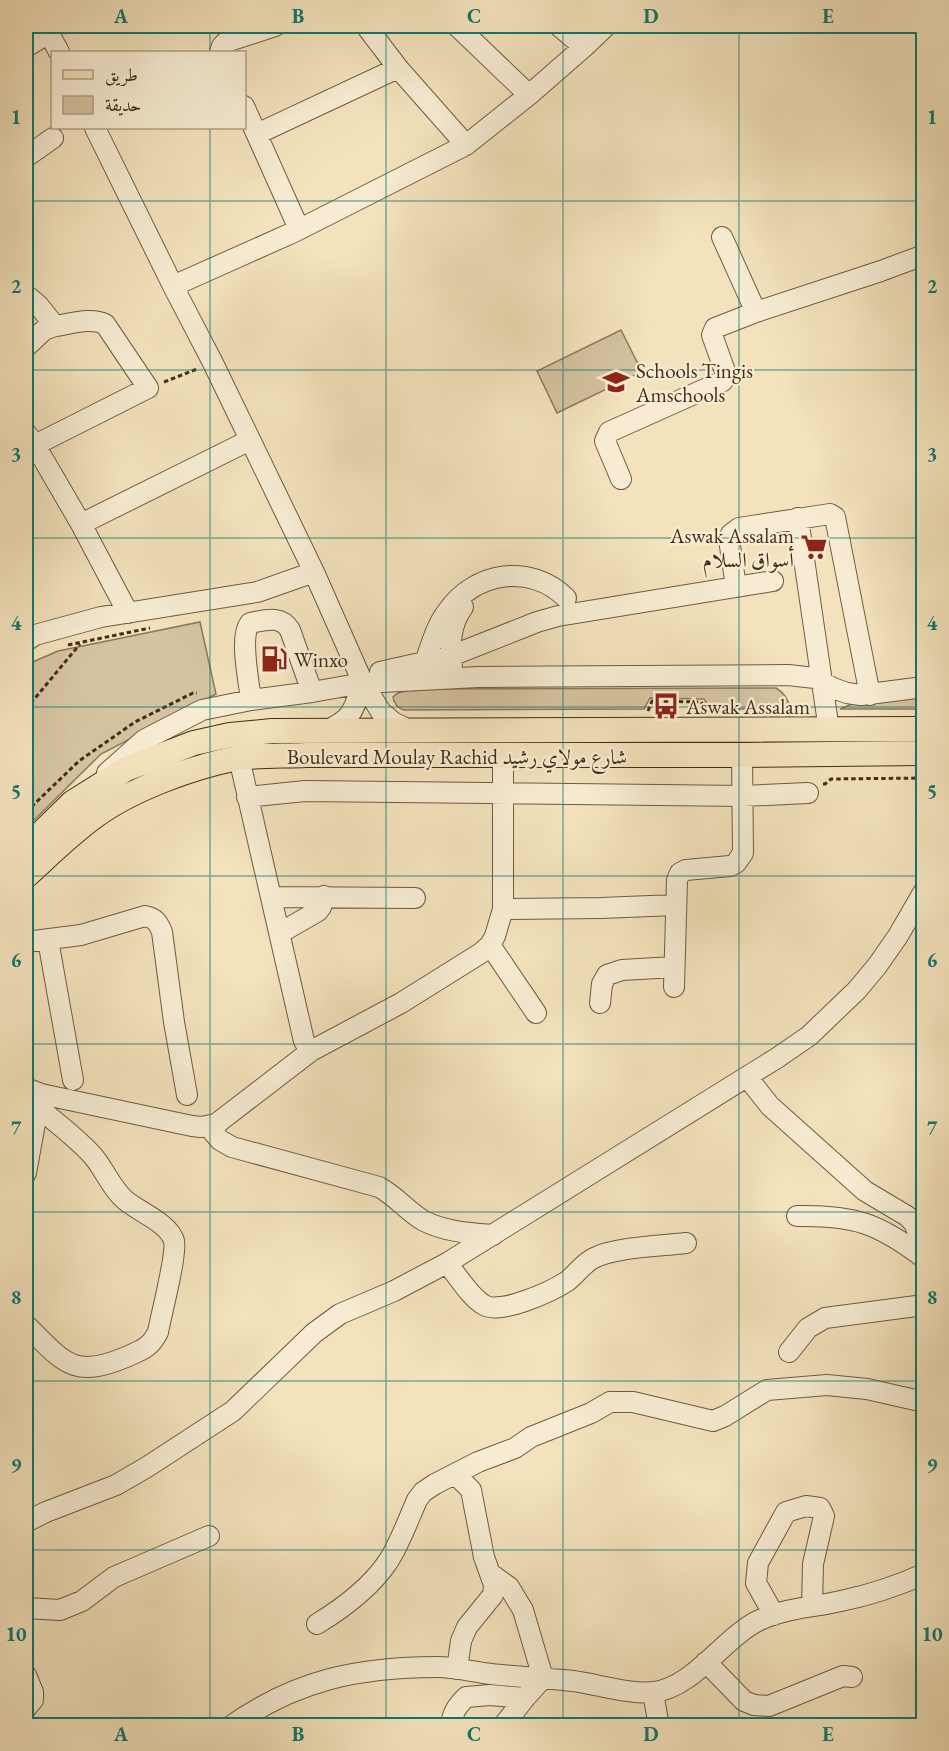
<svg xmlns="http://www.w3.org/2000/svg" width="949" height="1751" viewBox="0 0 949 1751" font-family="'EB Garamond',Amiri,serif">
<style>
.green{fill:#d5c3a0;stroke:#8c785c;stroke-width:1.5}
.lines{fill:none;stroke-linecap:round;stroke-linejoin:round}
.minor-casing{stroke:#6f5a41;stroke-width:22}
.major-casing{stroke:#432c18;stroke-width:26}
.path{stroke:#432c18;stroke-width:3;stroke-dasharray:4.5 3;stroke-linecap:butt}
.minor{stroke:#f7ecd3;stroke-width:20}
.major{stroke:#f3e2bc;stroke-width:24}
.grid{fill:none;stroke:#0f766e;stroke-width:1.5;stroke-opacity:0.55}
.labels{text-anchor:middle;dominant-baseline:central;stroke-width:4.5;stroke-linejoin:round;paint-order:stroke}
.poi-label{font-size:21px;fill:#432c18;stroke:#f7ecd3;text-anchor:start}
.street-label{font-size:21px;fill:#432c18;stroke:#f7ecd3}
.neatline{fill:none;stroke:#0f766e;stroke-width:2}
.grid-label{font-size:20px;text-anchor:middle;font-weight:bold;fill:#0f766e}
</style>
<rect width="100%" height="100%" fill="#f3e2bc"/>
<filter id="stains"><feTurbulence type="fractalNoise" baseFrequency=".00333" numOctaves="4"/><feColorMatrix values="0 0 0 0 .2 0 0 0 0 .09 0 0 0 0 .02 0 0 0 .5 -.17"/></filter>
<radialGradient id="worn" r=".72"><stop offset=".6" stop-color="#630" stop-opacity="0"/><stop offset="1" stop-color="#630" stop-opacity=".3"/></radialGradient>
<path class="green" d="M621 330 642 372 557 413 537 371Z
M200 622 216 694 101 754 26 828V668L35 661 58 651Z
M776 688C785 693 787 699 791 709H710L704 699 650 698 644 709 404 710C398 708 394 703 393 697L398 693 413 689Z
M923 692V709H840C865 697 896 696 923 692Z"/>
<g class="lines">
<g class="minor-casing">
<path id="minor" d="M45 26 59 52
M366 26 398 68 466 145
M457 26 529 95
M559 26 584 47
M26 47 49 33
M220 52 222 46 226 42 275 26
M244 106 299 229
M95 128 173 286 213 363 314 572 363 683 381 712 393 722 411 731
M257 134 398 68
M26 157 53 138
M722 237 756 312 881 271 924 255
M173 286 294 232 466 145 529 95 584 47 606 26
M26 295 39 306 55 326 44 330 26 347
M26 433 35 445 81 524 128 613
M26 452 35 445 148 388 105 324C90 317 71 324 55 326
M621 479 605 441 609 432 723 381 726 374 712 335 715 328 756 312
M798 518 829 730
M81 524 250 440
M736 587 729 539 731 534 739 528 830 514 835 517 870 695
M26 641 35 635 101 617 257 592 314 572
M425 662C431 646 436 626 447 612 475 571 531 563 566 598
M452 668C450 646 449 626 463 607
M380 672 451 656 537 622 558 616 773 581
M251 700C249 681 239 637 250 623 266 620 281 615 290 630L312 692
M325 731C353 719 353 711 363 683
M239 758 304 1041 311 1051
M107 773 144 740 202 710 251 700 312 692 363 683 478 677 788 675 815 678 833 688 847 693 861 695 924 687
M247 797 305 791 743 796 808 793
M271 897 415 898
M503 909 601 908 675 905
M280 933 318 911 321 907 324 896
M48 940 73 1080
M26 942 81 935 145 916C155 918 158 922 162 932L174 1022 187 1095
M490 945 536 1013
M674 987 677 880 680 873 686 870 730 866 736 863 743 853 742 755
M600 1003 602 984 607 975 622 970 674 967
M747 1077 770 1106 865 1191 907 1216 914 1223 924 1248
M26 1088 41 1094 192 1126 201 1127 216 1124 311 1051 401 1003 481 953 490 945 495 936 503 909V754
M208 1126 220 1140 232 1147 379 1187C396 1196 408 1212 424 1221 446 1232 470 1233 493 1235
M26 1173 40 1096
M797 1216C854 1215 878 1223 924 1258
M447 1263C457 1275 470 1297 484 1305 500 1315 550 1292 566 1282 576 1275 583 1263 594 1258 615 1247 661 1246 686 1243
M26 1325C63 1361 72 1380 126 1357 142 1350 150 1348 158 1332 161 1315 177 1255 174 1241 169 1223 139 1212 125 1200 111 1188 105 1170 93 1156 77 1138 56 1123 38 1107
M789 1352 808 1328 825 1318 924 1305
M455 1474 471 1490 484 1557 494 1585 493 1595 467 1627 461 1641 457 1669
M26 1522 46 1512 116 1485 147 1467 233 1411 314 1333 340 1314 394 1291 447 1263 777 1058 809 1036 857 990 877 966 898 936 924 891
M491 1574 509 1587 523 1610 543 1678 525 1698 503 1726
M26 1608 60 1610 82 1601 114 1577 209 1536
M774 1615 756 1583 758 1563 786 1512 806 1506 820 1508 824 1516 813 1564 812 1606
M317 1624C343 1608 370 1588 387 1563 398 1548 409 1518 417 1500L423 1492 435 1484 478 1462 515 1448 531 1437 591 1413 610 1402H633L713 1421 725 1416 767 1390 827 1385 867 1389 924 1402
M706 1662 744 1701 754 1705 769 1706 843 1676 852 1677
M26 1675 33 1692V1700L26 1708
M653 1693 659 1726
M231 1726C296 1680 359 1667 437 1667 455 1667 473 1672 491 1674 518 1677 546 1678 573 1681 596 1684 632 1695 654 1692 694 1688 726 1634 762 1619 787 1608 815 1607 841 1601 870 1595 897 1586 924 1574
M451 1726C452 1713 457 1706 466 1697L490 1695 525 1698"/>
</g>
<g class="major-casing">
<path id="major" d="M26 848 72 803 126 769 194 743 230 735 272 731 924 729
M26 876C48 856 70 834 95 816 132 789 192 767 238 758 259 755 284 756 306 755H742L924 753"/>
</g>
<path class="path" d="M164 382 197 369
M68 645 150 628
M26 709 80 644
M648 711 652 701 701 702 708 712
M823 784H825L831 779 924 778
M26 812 79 761 135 722 193 693H197"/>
<use href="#minor" class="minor"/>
<use href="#major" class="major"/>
</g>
<path class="grid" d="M210 26V52M386 26V1726M563 26V1726M739 26V1726M210 128V1726M26 201H924M26 370H924M26 538H924M26 707H924M26 876H924M26 1044H924M26 1212H924M26 1381H924M26 1550H924"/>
<defs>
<g id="school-bare" transform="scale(2.07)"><path d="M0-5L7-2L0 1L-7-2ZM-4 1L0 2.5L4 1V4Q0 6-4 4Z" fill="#8f2418" stroke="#f7ecd3" stroke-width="2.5" paint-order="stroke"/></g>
<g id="supermarket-bare" transform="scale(2.07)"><path d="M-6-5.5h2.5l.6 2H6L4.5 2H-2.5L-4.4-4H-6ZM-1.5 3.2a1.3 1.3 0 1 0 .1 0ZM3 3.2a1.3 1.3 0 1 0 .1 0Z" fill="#8f2418" stroke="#f7ecd3" stroke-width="2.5" paint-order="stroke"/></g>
<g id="fuel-bare" transform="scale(2.07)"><path d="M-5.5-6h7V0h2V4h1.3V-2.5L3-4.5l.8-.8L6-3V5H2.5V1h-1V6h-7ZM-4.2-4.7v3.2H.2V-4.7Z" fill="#8f2418" stroke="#f7ecd3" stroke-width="2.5" paint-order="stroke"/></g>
<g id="bus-bare" transform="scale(2.07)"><path d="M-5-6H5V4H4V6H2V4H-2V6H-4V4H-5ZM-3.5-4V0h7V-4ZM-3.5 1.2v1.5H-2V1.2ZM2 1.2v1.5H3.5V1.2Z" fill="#8f2418" stroke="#f7ecd3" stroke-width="2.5" paint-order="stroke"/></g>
</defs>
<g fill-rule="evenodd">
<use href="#school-bare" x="616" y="382"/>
<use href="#supermarket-bare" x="814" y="547"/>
<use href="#fuel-bare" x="274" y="659"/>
<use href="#bus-bare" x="666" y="706"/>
</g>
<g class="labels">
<g class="poi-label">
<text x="636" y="370">Schools Tingis<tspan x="636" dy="24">Amschools</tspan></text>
<text x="794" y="535" text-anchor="end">Aswak Assalam<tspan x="794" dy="24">أسواق السلام</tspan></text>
<text x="294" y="659">Winxo</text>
<text x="686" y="706">Aswak Assalam</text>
</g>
<g class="street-label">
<text x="457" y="756">Boulevard Moulay Rachid شارع مولاي رشيد</text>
</g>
</g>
<rect width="949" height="1751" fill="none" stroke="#f3e2bc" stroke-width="66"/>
<rect x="51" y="51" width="195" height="78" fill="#f7ecd3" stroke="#af9f88" stroke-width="1.5"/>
<rect x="63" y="70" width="30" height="9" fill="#f3e2bc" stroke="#af9f88" stroke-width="1.5"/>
<text x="105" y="81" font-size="18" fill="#432c18">طريق</text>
<rect x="63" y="96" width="30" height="18" fill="#d5c3a0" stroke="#af9f88" stroke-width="1.5"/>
<text x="105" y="111" font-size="18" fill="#432c18">حديقة</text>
<rect x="33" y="33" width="883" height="1685" class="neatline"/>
<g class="grid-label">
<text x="121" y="23">A</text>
<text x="298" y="23">B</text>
<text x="474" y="23">C</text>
<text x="651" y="23">D</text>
<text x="828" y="23">E</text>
<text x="16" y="124">1</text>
<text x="932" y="124">1</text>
<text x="16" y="293">2</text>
<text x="932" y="293">2</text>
<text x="16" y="461">3</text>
<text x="932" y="461">3</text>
<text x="16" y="630">4</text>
<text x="932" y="630">4</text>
<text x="16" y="798">5</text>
<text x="932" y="798">5</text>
<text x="16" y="967">6</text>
<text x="932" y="967">6</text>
<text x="16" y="1135">7</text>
<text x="932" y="1135">7</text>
<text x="16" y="1304">8</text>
<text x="932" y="1304">8</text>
<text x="16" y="1472">9</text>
<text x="932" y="1472">9</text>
<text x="16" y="1641">10</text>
<text x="932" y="1641">10</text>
<text x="121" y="1741">A</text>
<text x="298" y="1741">B</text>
<text x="474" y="1741">C</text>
<text x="651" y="1741">D</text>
<text x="828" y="1741">E</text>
</g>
<rect width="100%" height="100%" filter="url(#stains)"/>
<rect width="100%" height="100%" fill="url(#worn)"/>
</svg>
